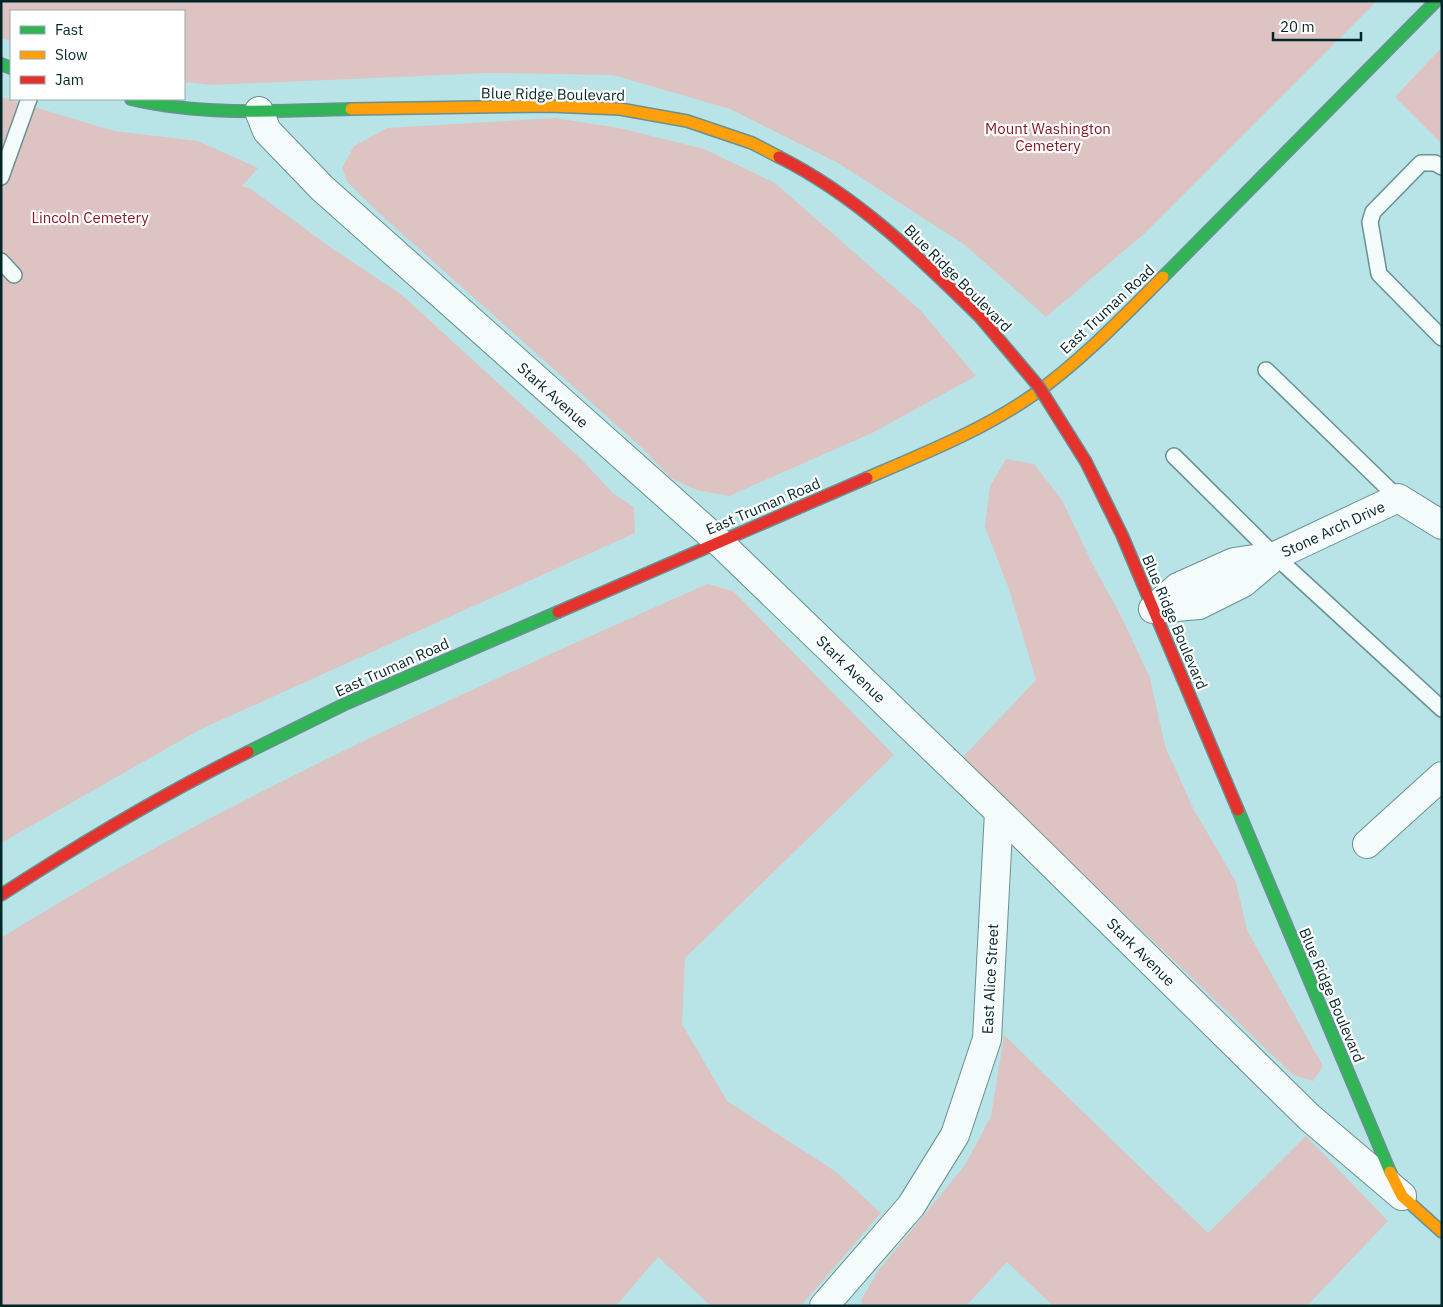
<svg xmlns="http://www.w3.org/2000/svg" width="1443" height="1307" viewBox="0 0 1443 1307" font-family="'IBM Plex Sans',sans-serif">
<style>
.green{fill:#ddc4c3}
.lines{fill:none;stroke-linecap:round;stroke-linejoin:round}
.lane-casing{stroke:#699093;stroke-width:18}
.street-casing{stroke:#699093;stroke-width:30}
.fast-casing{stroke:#699093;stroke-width:14}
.slow-casing{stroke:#699093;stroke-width:14}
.jam-casing{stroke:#699093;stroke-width:14}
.lane{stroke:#f4fbfb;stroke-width:15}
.street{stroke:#f4fbfb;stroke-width:28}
.fast{stroke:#30b455;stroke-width:11}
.slow{stroke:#ff9f0a;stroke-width:11}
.jam{stroke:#e5322d;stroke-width:11}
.jam-bridge-casing{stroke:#699093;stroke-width:14;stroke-linecap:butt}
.jam-bridge{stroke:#e5322d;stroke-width:11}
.labels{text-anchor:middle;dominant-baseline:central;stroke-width:4.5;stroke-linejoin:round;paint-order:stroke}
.street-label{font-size:15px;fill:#022628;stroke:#fff}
.park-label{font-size:15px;fill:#891924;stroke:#fff}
</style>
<rect width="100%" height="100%" fill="#b8e4e7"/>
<path class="green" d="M1 1H1377L1145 233 1046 317 965 245 838 163 730 109 613 75 489 73 211 85 184 82V11H11V41L1 38Z
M1442 47V144L1395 97Z
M1 97 114 131 198 141 258 168 242 186 251 189 333 249 402 295 581 459 613 493 634 507 635 533 199 730 1 843Z
M555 118 619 128 704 149 775 183 921 311 976 376 872 433 729 496 696 490 671 478 642 448 380 214 348 183 342 168 354 146 387 128Z
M1006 459 1034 464 1062 500 1092 563 1122 618 1150 678 1165 746 1194 810 1236 882 1247 930 1323 1066 1313 1081 1293 1075 962 758 1036 680 1009 589 985 527 990 486Z
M707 584 733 591 894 755 685 958 682 1024 727 1101 835 1171 881 1213 801 1306H711L658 1257 616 1306H1V938C225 798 467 691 707 584Z
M1004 1035 1208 1233 1306 1136 1388 1221 1307 1306H1053L1007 1262 966 1306H863L861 1300 878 1271 965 1165 991 1116Z"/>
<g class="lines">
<g class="lane-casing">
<path id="lane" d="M1442 167 1435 163H1421L1373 212 1370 222 1379 274 1442 338
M1 177 29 99
M1 261 14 275
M1266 370 1398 498
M1174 456 1275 556 1442 709"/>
</g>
<g class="street-casing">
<path id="street" d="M259 111 267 131 322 188 718 541 999 812 1309 1117 1402 1196
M1153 609 1199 605 1243 583 1275 556 1398 498 1442 525
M1153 609 1178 587 1234 562 1275 556
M1367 844 1442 776
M824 1306 911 1206 955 1135 987 1039 999 812"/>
</g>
<g class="fast-casing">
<path id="fast" d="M1 64 11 68
M131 99C202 116 278 111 351 109
M1163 277 1436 1
M248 752 347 703 558 612
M1238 810 1390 1172"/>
</g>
<g class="slow-casing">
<path id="slow" d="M351 109 549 106 620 109 687 121 752 143 779 157
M867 478C923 454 983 430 1033 395 1081 361 1122 318 1163 277
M1390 1172 1402 1196 1442 1232"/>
</g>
<g class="jam-casing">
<path id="jam" d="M779 157C857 196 919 257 980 317
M1086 462 1122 535 1238 810
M558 612 867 478
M1 895C81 843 163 794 248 752"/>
</g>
<use href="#lane" class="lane"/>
<use href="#street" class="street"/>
<use href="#fast" class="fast"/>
<use href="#slow" class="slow"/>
<use href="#jam" class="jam"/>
<g class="jam-bridge-casing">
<path id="jam-bridge" d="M980 317 1039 387 1086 462"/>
</g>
<use href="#jam-bridge" class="jam-bridge"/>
</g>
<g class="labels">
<g class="street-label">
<text transform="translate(553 94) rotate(1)">Blue Ridge Boulevard</text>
<text transform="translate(958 278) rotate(45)">Blue Ridge Boulevard</text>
<text transform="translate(1107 309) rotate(-43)">East Truman Road</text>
<text transform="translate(553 395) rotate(42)">Stark Avenue</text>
<text transform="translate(763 506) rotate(-23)">East Truman Road</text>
<text transform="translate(1333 529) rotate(-25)">Stone Arch Drive</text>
<text transform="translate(1175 622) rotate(67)">Blue Ridge Boulevard</text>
<text transform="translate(392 667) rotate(-24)">East Truman Road</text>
<text transform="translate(851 669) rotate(44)">Stark Avenue</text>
<text transform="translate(1141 952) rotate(45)">Stark Avenue</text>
<text transform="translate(990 979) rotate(-87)">East Alice Street</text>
<text transform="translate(1332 995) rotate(67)">Blue Ridge Boulevard</text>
</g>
<g class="park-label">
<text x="1048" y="128">Mount Washington<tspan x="1048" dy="17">Cemetery</tspan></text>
<text x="90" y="217">Lincoln Cemetery</text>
</g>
</g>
<rect width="1443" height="1307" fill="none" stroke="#022628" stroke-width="5"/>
<rect x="10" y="10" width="175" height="90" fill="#ffffff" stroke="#9aa8a9"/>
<rect x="20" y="26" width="25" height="8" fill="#30b455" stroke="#9aa8a9"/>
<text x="55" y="35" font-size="15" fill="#022628">Fast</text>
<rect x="20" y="51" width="25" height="8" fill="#ff9f0a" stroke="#9aa8a9"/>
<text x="55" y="60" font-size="15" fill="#022628">Slow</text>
<rect x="20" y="76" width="25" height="8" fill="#e5322d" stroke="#9aa8a9"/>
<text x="55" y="85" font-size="15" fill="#022628">Jam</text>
<path d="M1273 32v8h88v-8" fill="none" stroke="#022628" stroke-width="2.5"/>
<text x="1280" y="32" font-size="15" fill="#022628" stroke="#ffffff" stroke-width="4" paint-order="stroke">20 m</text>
</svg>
